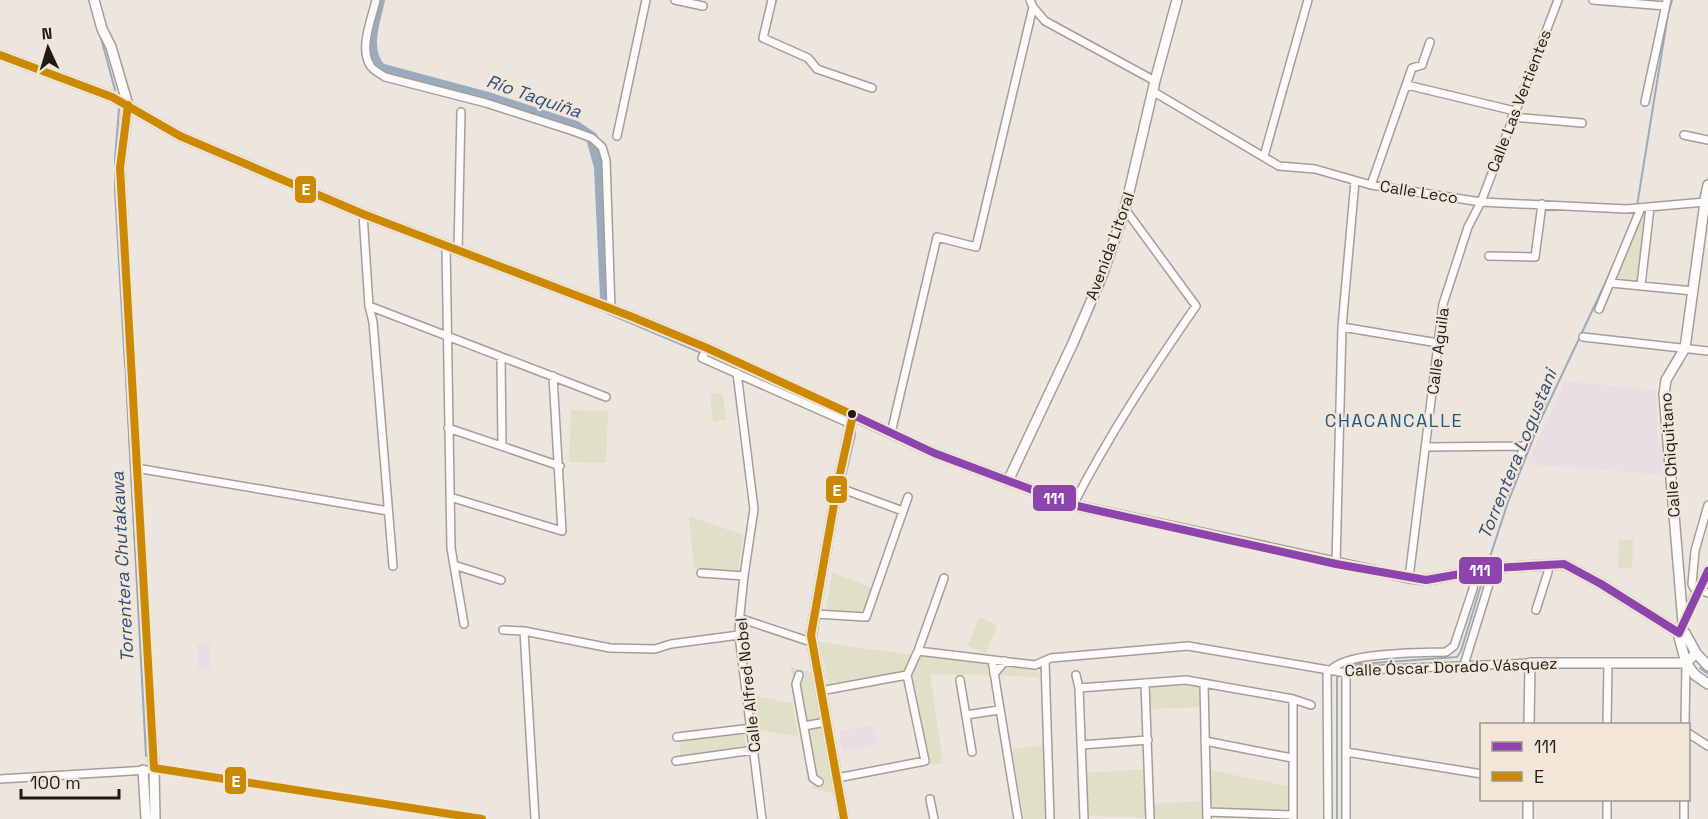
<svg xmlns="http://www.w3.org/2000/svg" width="1708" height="819" viewBox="0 0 1708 819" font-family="'Space Grotesk',sans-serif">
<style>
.industrial{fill:#eadee4}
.green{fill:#e0dfc8}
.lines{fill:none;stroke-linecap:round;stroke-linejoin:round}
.stream{stroke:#9caabe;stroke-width:2}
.river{stroke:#9caabe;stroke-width:12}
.street-casing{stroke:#a39e98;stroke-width:10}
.secondary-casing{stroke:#a39e98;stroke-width:12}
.street{stroke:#fcfbfa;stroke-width:7}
.secondary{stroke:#fcfbfa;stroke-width:9}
.bus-1-casing{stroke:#f2e6d9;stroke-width:12}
.bus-2-casing{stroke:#f2e6d9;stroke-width:12}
.bus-1{stroke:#8e44ad;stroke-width:8}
.bus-2{stroke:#cc8a04;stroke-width:8}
.bus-dot{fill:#1f1b16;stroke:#f2e6d9;stroke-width:2}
.labels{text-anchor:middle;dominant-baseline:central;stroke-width:4.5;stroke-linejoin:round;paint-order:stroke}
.street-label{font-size:16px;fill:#1f1b16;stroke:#f2e6d9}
.water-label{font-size:18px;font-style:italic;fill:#2d4d79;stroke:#f2e6d9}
.neighbourhood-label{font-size:18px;letter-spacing:1.5px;fill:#1a5a8a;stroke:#f2e6d9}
.line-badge{stroke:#f2e6d9;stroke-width:2}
.badge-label{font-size:16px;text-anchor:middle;font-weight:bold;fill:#fff}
</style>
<rect width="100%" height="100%" fill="#ece6df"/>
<path class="industrial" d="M1565 381 1656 390 1658 443 1663 444 1667 475 1527 464Z
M210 643 211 669H198L197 644Z
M874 725 877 745 842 751 839 731Z"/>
<path class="green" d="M1643 211 1647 212 1639 283 1616 281Z
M723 393 726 420 713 421 710 394Z
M571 410 608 411 606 463 569 462Z
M689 516 743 535 738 572 694 569Z
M1619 540H1633L1632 568H1618Z
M832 572 872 588 866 608 851 615 825 613Z
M979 617 997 625 986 653 968 646Z
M819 642 912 655 906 670 903 672 833 685 828 683Z
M921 654 988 662 989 675 930 674 943 763 929 765 912 676Z
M1008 665 1036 668 1041 678 998 675Z
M791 667 814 673 822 718 820 721 810 723 807 720 801 683 804 679 805 674 799 670 796 671 792 676Z
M1185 683 1201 688 1202 707 1150 709 1149 692 1154 685Z
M750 695 792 703 798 737 755 729Z
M821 727 824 729 837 794 812 789V785L821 788 825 782 822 778 818 776 809 733 811 728Z
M744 733 746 750 680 757V740Z
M1043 745 1046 819H1024L1012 750Z
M1147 769V813L1145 818 1087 816 1085 773Z
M1210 770 1291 787V809L1287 812 1214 808 1210 805Z
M1204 801V819H1153L1152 804Z"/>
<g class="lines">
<path class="stream" d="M100 34 115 90
M119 109 115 158V192L125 366
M1637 206 1668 14 1672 0
M607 313 699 352
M712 358 800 396
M126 377 146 756
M824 407 844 417
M843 485 855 435V425
M1487 566 1508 502 1541 419 1611 271
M821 607 822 597
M816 639 819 618
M1700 668 1708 674
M1337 819V678L1342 667 1360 664 1457 657 1461 651 1485 572"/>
<path class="river" d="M379 0C374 23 363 49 380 69L488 98 576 127 592 138 600 167 606 297"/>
<g class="street-casing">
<path id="street" d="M376 0C372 18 359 48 370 65 373 71 380 73 385 77L486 103 573 131 592 138 602 147 606 160 611 309
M675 0 703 6
M772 0 763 38 808 58 817 69 872 88
M1030 0 1033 7 1045 21 1155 81
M1593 0 1665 6
M1407 85 1515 111
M1154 92 1279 166 1315 169 1371 185 1481 202 1626 209 1705 202 1706 198
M1645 102 1667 0
M1512 117 1582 123
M1684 135 1708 140
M617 136 646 0
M1264 156 1308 0
M1371 185 1412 68 1422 65 1430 42
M363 214 369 306 373 322 393 566
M446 246 451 548 464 624
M458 250 461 112
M1489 256 1535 257 1542 204
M1611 283 1693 291
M1641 285 1650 208
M369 306 606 397
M1599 309 1641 208
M1342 327 1438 343
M1583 337 1708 351
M707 348 702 358 851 424
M501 357 502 446
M737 373 754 509 744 576 740 614 739 635 762 819
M448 428 560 466
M891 433 937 237 976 247 1033 7
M1426 447 1525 446
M136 468 388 511
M837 487 903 511
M450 497 562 531 553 376
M1502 498 1525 446 1541 403
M1073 505C1109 435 1151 371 1196 306L1125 209
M1708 505 1695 551 1692 584 1694 588 1708 593
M1336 564 1342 327 1355 181
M454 565 501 580
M701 573 744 576
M1409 578 1443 304 1468 227 1481 202 1558 0
M1536 610 1548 572V564
M815 614 866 617 908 497
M739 618 811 642
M503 630 524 631 610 648 655 649 671 644 739 635
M524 631 535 819
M918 651 1035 665 1051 658 1188 646 1346 673 1364 670 1530 663
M992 660 1018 819
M1045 661 1050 819
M1464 665 1494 568
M1327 670 1328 819
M1331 670C1347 652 1420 653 1446 652L1454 646 1473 589 1474 579 1472 572
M1346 673V819
M994 674 1005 661
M799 675 796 684 813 778 819 782
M1076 675 1079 688 1084 819
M960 680 972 752
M1145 683 1150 819
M1204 684 1207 819
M1079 688 1186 680 1293 699 1311 705
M820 691 907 675
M1293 699V819
M966 715 999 710
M1607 724 1608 664
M1685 724 1686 663
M804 726 826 722
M1688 733 1708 746
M677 737 752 728
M1205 741 1292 758
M1081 745 1148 740
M1346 752 1482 774
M676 761 754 750
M837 778 925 761 907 675 918 651 944 578
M0 779 148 770 154 768 482 819
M930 799 934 819
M1207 812 1293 815
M1607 819V800
M1684 819V800"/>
</g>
<g class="secondary-casing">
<path id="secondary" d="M94 0 102 29 111 47 128 105 120 168 139 527 154 768 155 819
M0 55 112 97 180 136 363 214 630 316 707 348 934 453 1073 505 1409 578 1426 580 1494 568 1564 564 1601 584 1679 633H1685L1696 653 1708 666
M1705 199 1708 185
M1008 481 1073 343 1102 276 1125 209 1155 81 1177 0
M1708 571 1683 623 1679 637 1686 663 1695 675 1708 684
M1683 623 1664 394 1666 380 1685 348 1705 202
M1529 724 1530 663H1686L1696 653
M143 770 146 819
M844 819 811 635 837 487 853 415
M1528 819V800"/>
</g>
<use href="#street" class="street"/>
<use href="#secondary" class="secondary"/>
<g class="bus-1-casing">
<path id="bus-1" d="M853 415 934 453 1073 505 1336 564 1426 580 1494 568 1564 564 1601 584 1679 633
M1679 633 1708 571"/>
</g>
<g class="bus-2-casing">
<path id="bus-2" d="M0 55 112 97 180 136 363 214 630 316 707 348 853 415 837 487 811 635 844 819
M128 105 120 168 154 768 482 819"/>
</g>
<use href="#bus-1" class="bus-1"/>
<use href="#bus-2" class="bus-2"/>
</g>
<circle class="bus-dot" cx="852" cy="414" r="5"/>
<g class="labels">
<g class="street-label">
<text transform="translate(1519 101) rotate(-69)">Calle Las Vertientes</text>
<text transform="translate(1419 192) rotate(9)">Calle Leco</text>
<text transform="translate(1110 246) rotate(-70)">Avenida Litoral</text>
<text transform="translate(1438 351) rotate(-83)">Calle Aguila</text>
<text transform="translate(1670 455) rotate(-94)">Calle Chiquitano</text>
<text transform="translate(1451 667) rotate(-2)">Calle Óscar Dorado Vásquez</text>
<text transform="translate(748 685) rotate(-96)">Calle Alfred Nobel</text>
</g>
<g class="water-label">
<text transform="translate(534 96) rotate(19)">Río Taquiña</text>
<text transform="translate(1517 454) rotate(-68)">Torrentera Logustani</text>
<text transform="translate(122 567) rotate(-93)">Torrentera Chutakawa</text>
</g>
<g class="neighbourhood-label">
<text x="1394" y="420">CHACANCALLE</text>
</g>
</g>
<g class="line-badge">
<rect x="294" y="175" width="23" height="29" rx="6" fill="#cc8a04"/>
<rect x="825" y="475" width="23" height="29" rx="6" fill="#cc8a04"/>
<rect x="1032" y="484" width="45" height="28" rx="6" fill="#8e44ad"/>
<rect x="1458" y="556" width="45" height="29" rx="6" fill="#8e44ad"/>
<rect x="224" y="766" width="23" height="29" rx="6" fill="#cc8a04"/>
</g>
<g class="badge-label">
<text x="306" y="195">E</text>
<text x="837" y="496">E</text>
<text x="1054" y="504">111</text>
<text x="1480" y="576">111</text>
<text x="236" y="787">E</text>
</g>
<rect x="1480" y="723" width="210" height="78" fill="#f2e6d9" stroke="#9e958b" stroke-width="1.5"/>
<rect x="1492" y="742" width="30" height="9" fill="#8e44ad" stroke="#9e958b" stroke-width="1.5"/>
<text x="1534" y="753" font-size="18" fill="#1f1b16">111</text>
<rect x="1492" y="772" width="30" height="9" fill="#cc8a04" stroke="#9e958b" stroke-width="1.5"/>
<text x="1534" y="783" font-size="18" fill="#1f1b16">E</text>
<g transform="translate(48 48) rotate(356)" stroke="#f2e6d9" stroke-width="4.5" paint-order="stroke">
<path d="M0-4.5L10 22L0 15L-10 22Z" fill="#1f1b16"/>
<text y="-9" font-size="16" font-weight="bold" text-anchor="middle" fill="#1f1b16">N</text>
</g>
<path d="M21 789v9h98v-9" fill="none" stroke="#1f1b16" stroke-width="3"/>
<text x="30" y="789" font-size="18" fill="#1f1b16" stroke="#f2e6d9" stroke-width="4.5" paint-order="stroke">100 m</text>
</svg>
